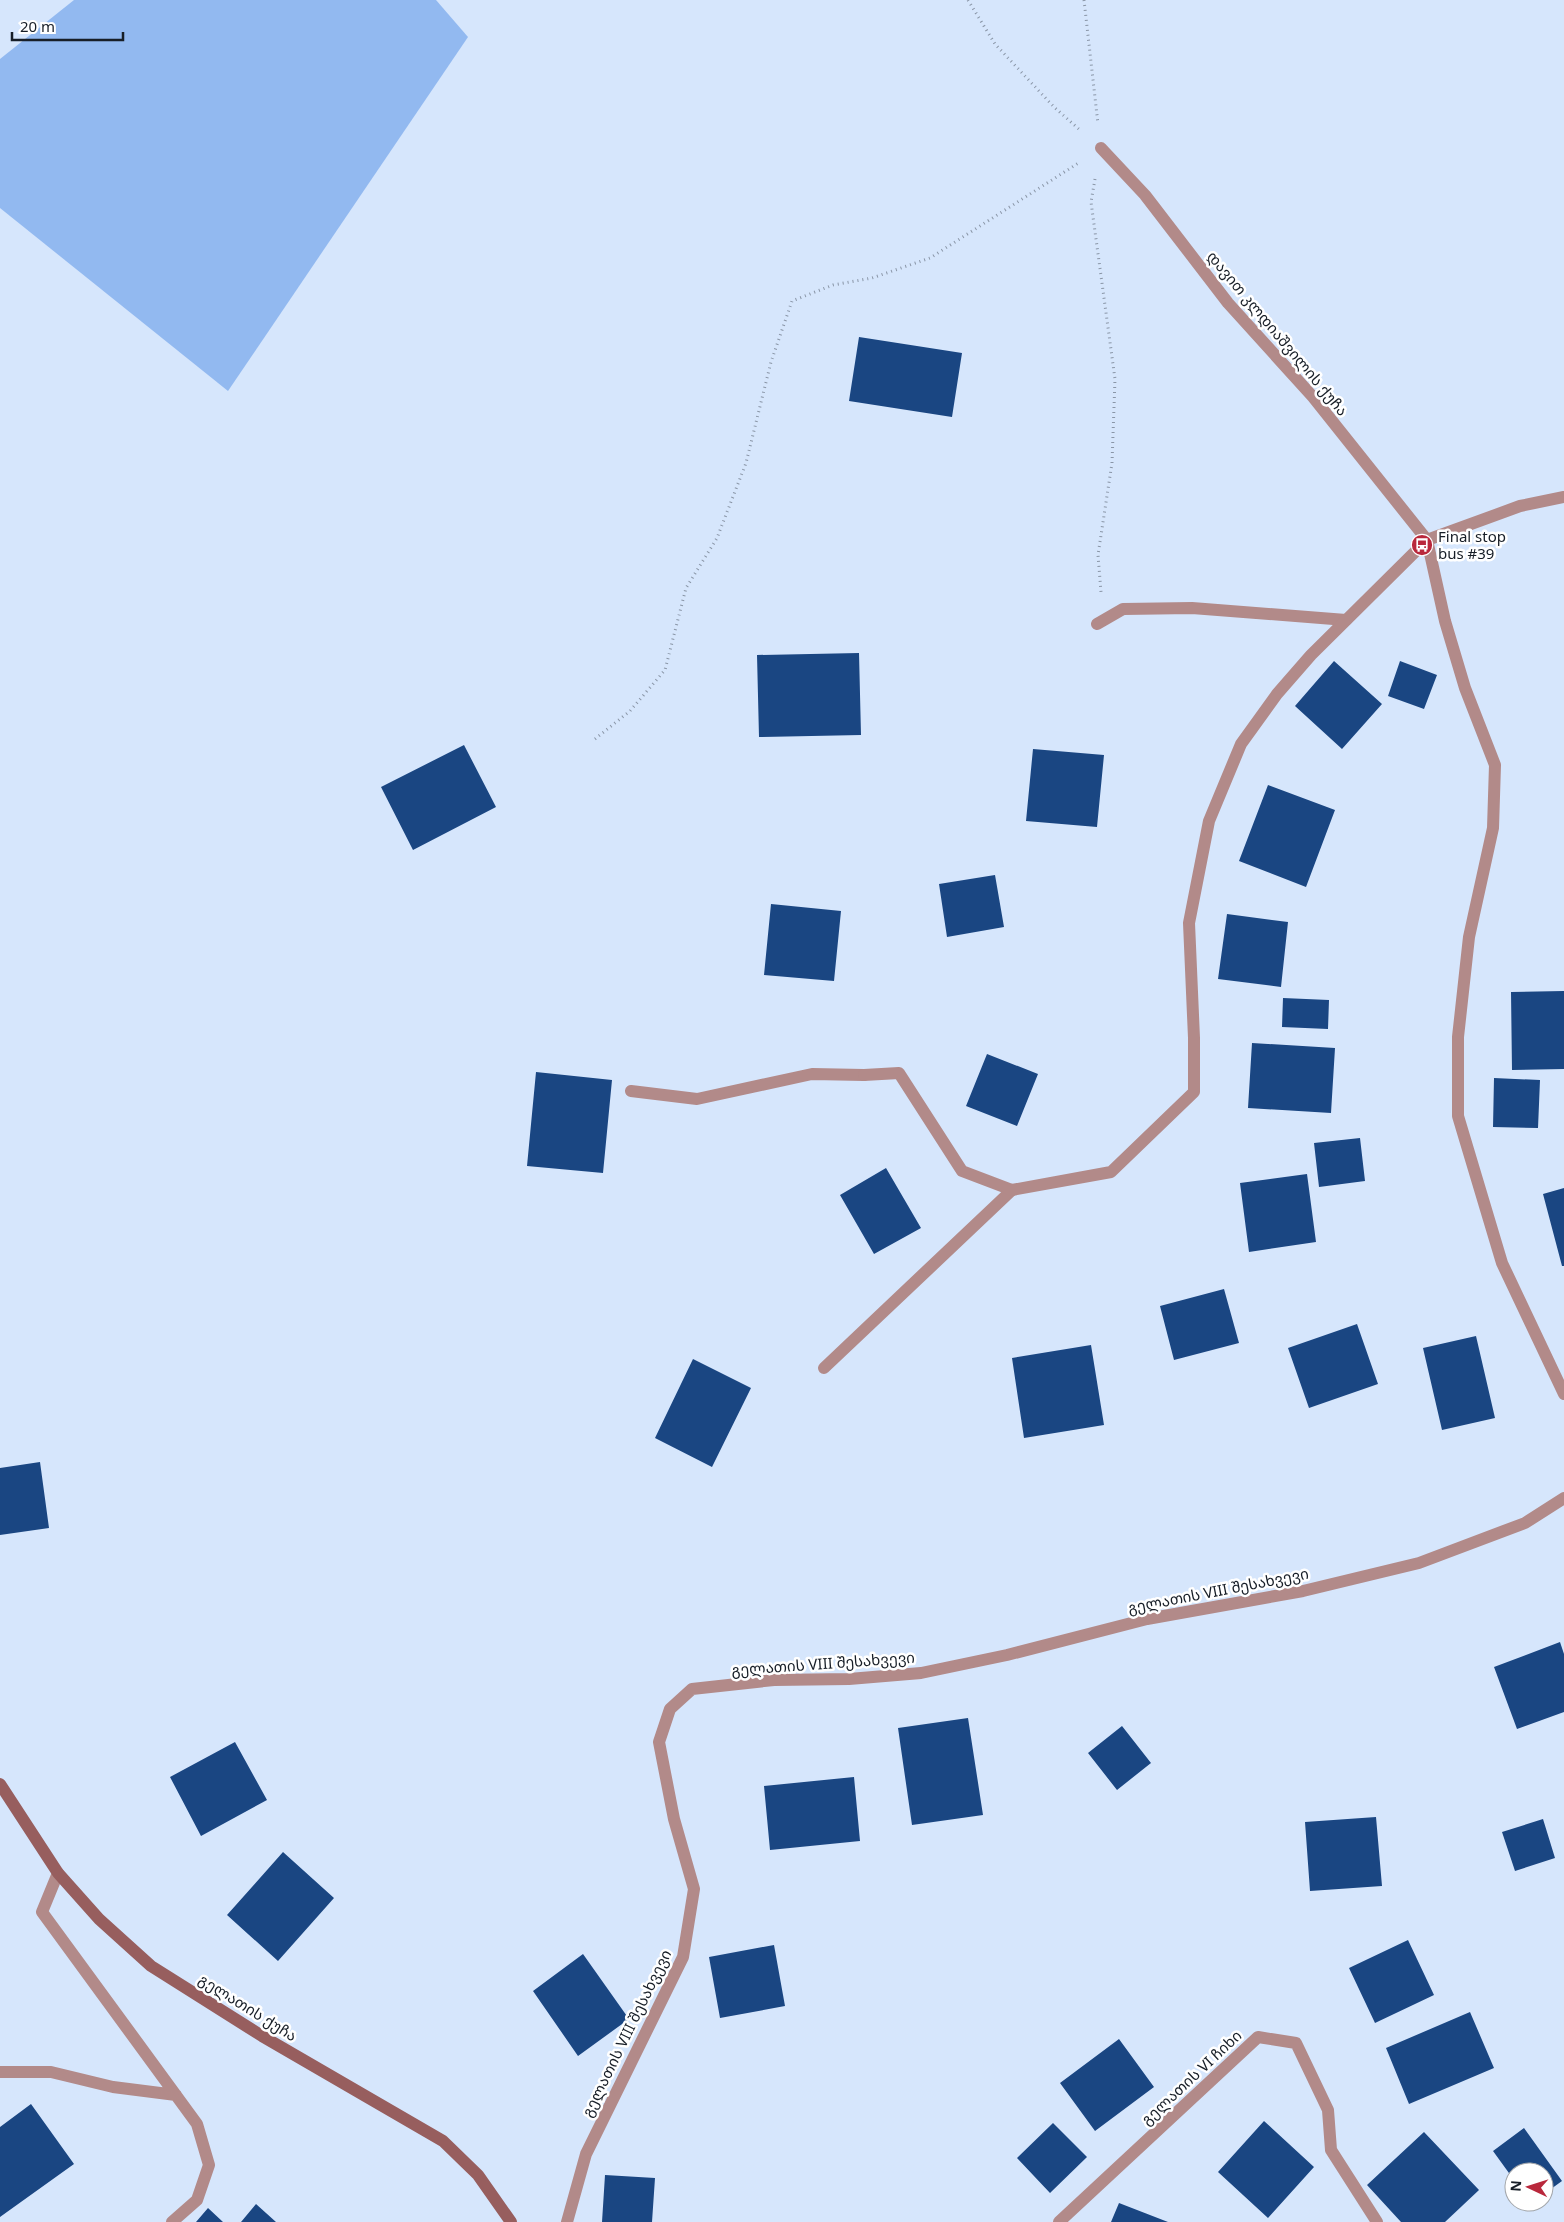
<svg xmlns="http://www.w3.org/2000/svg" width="1564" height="2222" viewBox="0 0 1564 2222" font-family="'Noto Sans','Noto Sans Georgian',sans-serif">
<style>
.green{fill:#92b9f0}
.building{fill:#1a4682}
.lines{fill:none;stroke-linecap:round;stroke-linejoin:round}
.path{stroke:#8a96a7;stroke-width:3;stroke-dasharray:1 4;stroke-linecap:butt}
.service{stroke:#b28a89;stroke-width:12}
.minor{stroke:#b28a89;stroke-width:12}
.secondary{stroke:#975e5e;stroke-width:12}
.labels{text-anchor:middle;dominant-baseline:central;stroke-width:5;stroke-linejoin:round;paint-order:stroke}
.street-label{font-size:15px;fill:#171e27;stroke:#fff}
.poi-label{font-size:15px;fill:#171e27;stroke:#fff;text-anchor:start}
</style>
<rect width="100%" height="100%" fill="#d6e6fc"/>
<path class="green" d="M74 0H436L468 37 228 391 0 208V59Z"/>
<path class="building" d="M859 337 962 353 952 417 849 401Z
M859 653 861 735 759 737 757 655Z
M1334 661 1382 704 1342 749 1295 706Z
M1400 661 1437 675 1424 709 1388 696Z
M464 745 496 807 413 850 381 787Z
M1033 749 1104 755 1097 827 1026 821Z
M1268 785 1335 810 1306 887 1239 861Z
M995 875 1004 927 947 937 939 884Z
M771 904 841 911 834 981 764 975Z
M1227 914 1288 922 1281 987 1218 979Z
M1564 991V1069L1512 1070 1511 992Z
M1283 998 1329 1000 1328 1029 1282 1027Z
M1252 1043 1335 1048 1331 1113 1248 1108Z
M987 1054 1038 1074 1017 1126 966 1106Z
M536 1072 612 1080 603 1173 527 1166Z
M1494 1078 1540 1080 1538 1128 1493 1127Z
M1360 1138 1365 1181 1319 1187 1314 1143Z
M886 1168 921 1228 874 1254 840 1195Z
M1307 1174 1316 1242 1249 1252 1240 1183Z
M1564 1188V1266H1562L1543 1194Z
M1224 1289 1239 1343 1174 1360 1160 1306Z
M1357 1324 1378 1384 1309 1408 1288 1348Z
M1476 1336 1495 1418 1442 1430 1423 1348Z
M1091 1345 1104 1425 1024 1438 1012 1358Z
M693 1359 751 1388 712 1467 655 1438Z
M40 1462 49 1528 0 1535V1468Z
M1560 1642 1564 1654V1712L1517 1729 1494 1667Z
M968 1718 983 1815 912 1825 898 1728Z
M1122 1726 1151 1763 1117 1790 1088 1753Z
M235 1742 267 1800 201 1836 170 1777Z
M854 1777 860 1841 770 1850 764 1786Z
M1376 1817 1382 1886 1310 1891 1305 1822Z
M1543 1819 1555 1858 1515 1871 1502 1832Z
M283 1852 334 1898 278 1961 227 1915Z
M1408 1940 1434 1995 1375 2023 1349 1968Z
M774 1945 785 2006 720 2018 709 1957Z
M583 1954 629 2019 578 2056 533 1991Z
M1470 2012 1494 2068 1409 2104 1386 2048Z
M1119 2039 1154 2087 1095 2131 1060 2083Z
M31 2104 74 2164 0 2217V2127Z
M1264 2121 1314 2167 1268 2218 1218 2172Z
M1053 2123 1087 2157 1050 2193 1017 2158Z
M1524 2128 1562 2181 1544 2194V2172H1514V2180L1493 2151Z
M1424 2132 1479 2190 1445 2222H1401L1367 2185Z
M605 2175 655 2178 652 2222H602Z
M1119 2203 1168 2222H1111Z
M256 2204 276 2222H241Z
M208 2208 223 2222H196Z"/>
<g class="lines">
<path class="path" d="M968 0 995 44 1054 107 1081 131
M1084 0 1098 124
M1095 179 1091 202 1115 379 1112 463 1098 555 1101 592
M595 739 630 711 665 670 686 588 717 538 746 463 771 362 792 301 833 285 872 278 930 258 1080 162"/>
<path class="service" d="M1101 148 1145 195 1228 303 1313 397 1427 540
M1097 624 1123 609 1192 608 1346 620
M631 1091 697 1099 812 1074 864 1075
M824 1368 1012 1190
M58 1873 42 1912 197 2124 209 2165 197 2200 172 2222
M0 2072H51L113 2087 176 2095"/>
<path class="minor" d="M1427 540 1445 621 1465 688 1495 765 1493 828 1469 937 1458 1037V1116L1502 1263 1564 1394
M864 1075 899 1073 962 1171 1012 1190 1111 1172 1194 1092V1038L1189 923 1209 821 1241 744 1277 694 1311 655 1427 540 1520 506 1564 497
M567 2222 586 2154 683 1957 694 1889 674 1819 659 1742 670 1709 692 1689 774 1680 849 1679 921 1673 1007 1655 1147 1619 1303 1591 1419 1563 1525 1523 1564 1498
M1059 2222 1258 2037 1296 2043 1328 2110 1331 2150 1377 2222"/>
<path class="secondary" d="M0 1784 58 1873 99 1919 151 1966 262 2036 443 2141 478 2175 511 2222"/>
</g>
<defs>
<g id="bus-disc" transform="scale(1.125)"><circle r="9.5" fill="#b9283c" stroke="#fff"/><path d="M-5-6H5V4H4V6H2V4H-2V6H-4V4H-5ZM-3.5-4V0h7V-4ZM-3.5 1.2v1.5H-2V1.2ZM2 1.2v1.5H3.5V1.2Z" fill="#fff"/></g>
</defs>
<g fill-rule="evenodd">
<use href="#bus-disc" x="1422" y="545"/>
</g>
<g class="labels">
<g class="street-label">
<text transform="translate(1278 333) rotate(50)">დავით კლდიაშვილის ქუჩა</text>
<text transform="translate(1218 1590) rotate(-11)">გელათის VIII შესახვევი</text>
<text transform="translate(823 1663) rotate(-4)">გელათის VIII შესახვევი</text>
<text transform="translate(248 2007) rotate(32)">გელათის ქუჩა</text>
<text transform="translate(626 2033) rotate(-64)">გელათის VIII შესახვევი</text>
<text transform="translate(1191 2077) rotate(-43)">გელათის VI ჩიხი</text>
</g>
<g class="poi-label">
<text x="1438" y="536">Final stop<tspan x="1438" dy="17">bus #39</tspan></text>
</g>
</g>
<g transform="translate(1529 2187) rotate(274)"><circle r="24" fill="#ffffff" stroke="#a2a5a9"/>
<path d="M0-4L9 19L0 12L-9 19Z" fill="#b9283c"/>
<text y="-8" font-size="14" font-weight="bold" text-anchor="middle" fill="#171e27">N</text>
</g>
<path d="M12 32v8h111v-8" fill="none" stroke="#171e27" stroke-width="2.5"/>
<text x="20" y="32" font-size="15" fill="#171e27" stroke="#ffffff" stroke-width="4" paint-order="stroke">20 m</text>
</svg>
